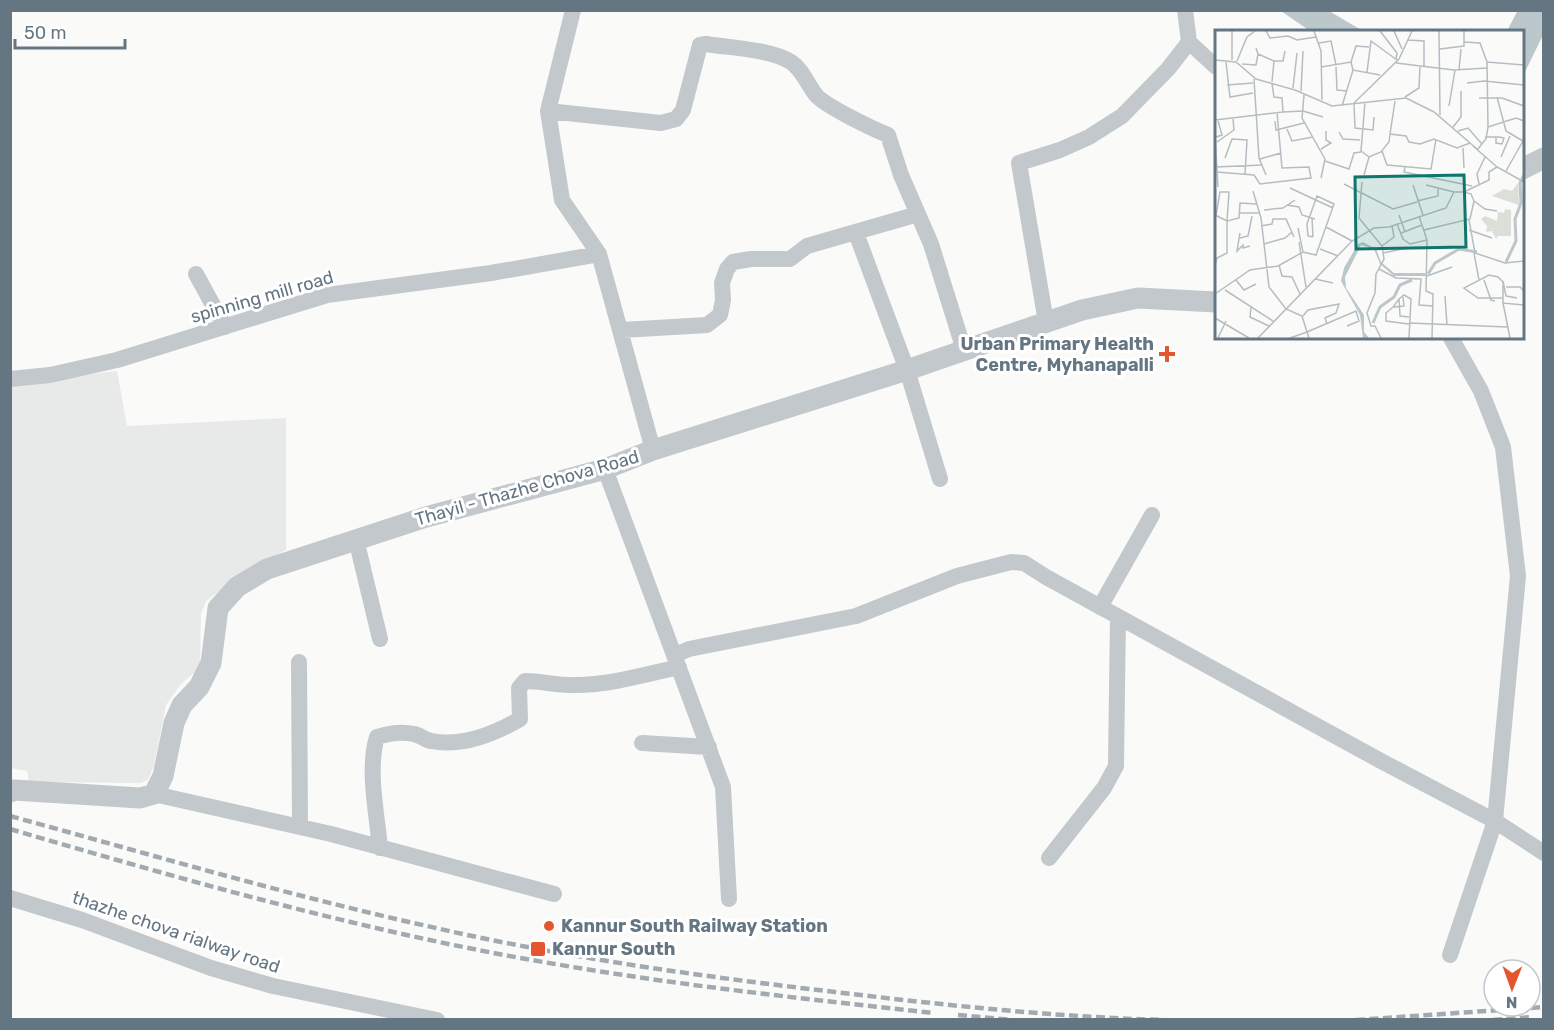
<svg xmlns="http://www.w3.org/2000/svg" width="1554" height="1030" viewBox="0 0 1554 1030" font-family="Rubik,sans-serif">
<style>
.built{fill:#e8e9e9}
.water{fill:#bbc7cb}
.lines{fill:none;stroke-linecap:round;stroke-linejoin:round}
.minor{stroke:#c3c8cc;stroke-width:16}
.tertiary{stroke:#c3c8cc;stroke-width:21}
.rail{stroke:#a2aab0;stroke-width:4.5;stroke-dasharray:9 4.5;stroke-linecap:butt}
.poi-dot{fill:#e4572e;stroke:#fff;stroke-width:2}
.labels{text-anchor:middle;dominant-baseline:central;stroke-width:6;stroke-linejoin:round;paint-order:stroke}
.street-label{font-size:18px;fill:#657683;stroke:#fff}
.poi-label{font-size:18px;font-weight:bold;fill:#657683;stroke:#fff;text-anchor:start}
.inset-river{fill:none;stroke:#bbc7cb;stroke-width:3}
.inset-road{fill:none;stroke:#b5bdc2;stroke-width:1.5}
.view{fill:#0f766e;fill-opacity:0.15;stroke:#0f766e;stroke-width:3}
.inset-edge{fill:none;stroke:#657683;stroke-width:3}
</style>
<rect width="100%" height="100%" fill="#fafaf8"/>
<path class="built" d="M117 371 127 426 286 418V550L239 576 206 601 201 614 200 668 181 684 166 705 154 765 148 780 140 783 29 782 27 771 11 768 10 383Z"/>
<path class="water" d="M1518 10 1543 11V35L1523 76 1522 32 1507 31Z
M1281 11H1329L1363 31H1310Z"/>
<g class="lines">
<path class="minor" d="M573 10 548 111 562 200 599 254 653 450
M1185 10 1189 42 1216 67
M548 111 661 123 676 119 683 110 700 45 706 44C731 48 770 49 791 62 803 70 807 84 816 95 825 106 873 129 888 135L901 175 931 244 964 350
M856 233 907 370 940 479
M196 274 225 327
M1046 322 1019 163 1060 150 1089 137 1122 116 1168 69 1189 42
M622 330 707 325 720 315 723 300 722 283 727 269 733 262 751 259H790L807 246 918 214
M10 379 50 375 117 360 327 295 491 273 599 254
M605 469 723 787 729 899
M356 539 380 639
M1100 607 1152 515
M675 655 689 649 856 616 957 576 1011 562 1024 563 1046 577 1381 761 1495 821 1544 853
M299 662 300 827
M642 743 709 747
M154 794 331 834 554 894
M380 848C377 814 367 769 377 737 389 733 401 731 414 734 420 735 425 740 431 741 462 747 494 734 520 719L519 688 525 681C542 681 559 686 576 685 609 685 647 674 679 667
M1049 858 1104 788 1116 766 1118 617
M10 898 82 920 211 968 273 986 437 1020
M1450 955 1495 821 1518 576 1503 447 1481 391 1451 338"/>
<path class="tertiary" d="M1522 169 1544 158
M10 792 14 790 140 798 154 794 163 776 174 723 182 705 199 687 211 663 218 608 237 587 267 569 426 517 605 469 653 450 907 370 1082 310 1138 298 1216 302"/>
<path class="rail" d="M10 816C149 854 287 895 427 926 561 957 698 976 835 992 944 1005 1054 1017 1164 1020
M10 829C188 881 366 932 549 963 676 985 805 999 934 1013
M958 1015 1012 1020
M1356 1020 1544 1007
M1493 1020 1532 1017"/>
</g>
<g class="poi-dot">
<path d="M1164 345h6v6h6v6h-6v6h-6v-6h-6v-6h6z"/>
<circle cx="549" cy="926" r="6"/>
<rect x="530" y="941" width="16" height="16" rx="3"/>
</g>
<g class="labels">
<g class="street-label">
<text transform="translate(262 297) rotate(-16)">spinning mill road</text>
<text transform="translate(527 488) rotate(-16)">Thayil - Thazhe Chova Road</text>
<text transform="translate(176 932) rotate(19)">thazhe chova rialway road</text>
</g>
<g class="poi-label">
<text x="1154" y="344" text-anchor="end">Urban Primary Health<tspan x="1154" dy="21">Centre, Myhanapalli</tspan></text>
<text x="561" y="926">Kannur South Railway Station</text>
<text x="552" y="949">Kannur South</text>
</g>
</g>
<g transform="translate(1215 30)">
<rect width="309" height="309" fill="#fafaf8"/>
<path d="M303 153 304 175 277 166 289 159 297 161ZM290 179 296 180V206H283L281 209 277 201 271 202 272 196 266 189 270 186 282 191 283 182 289 183Z" fill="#dadfd7"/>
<path d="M148 212 161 219 166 232 179 243H210L211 246H179L165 234 159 219 146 215 130 247 131 258 149 285V302L154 308H148L145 285 126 251 129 238 143 214Z" fill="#bbc7cb"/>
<path class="inset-river" d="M291 232 301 211 300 189 306 173 305 153 309 145M213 244 220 233 244 219 262 222M158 293 165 277 179 267 185 255 197 250"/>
<path class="inset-road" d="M17 1V30M51 1 55 8 73 6 82 10 101 7M99 1 106 21 107 70M165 1 182 23 181 29M179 1 187 19M224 1 225 85M249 1V12L265 13 272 32M193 10 209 11V37M104 13 116 11 121 35M41 18 43 24 59 31 57 52M225 19 249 16V12M0 30 21 32 41 49 80 60 117 76 191 68 219 82 262 119M22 31 32 7 40 1M59 31H68L70 21M11 32 15 67 38 63M136 32 141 16 154 17M181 33 239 40 272 38M27 34 41 35 43 24M106 37 136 32 138 40M121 37 122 60 132 61M244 40 246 19M152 42 156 11 182 30M39 49 44 128 51 145M252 53 269 51 309 55M57 54 59 67 67 68 68 82M12 55 38 53M78 58 82 23M86 61 88 21M89 65 87 88 110 129 106 148M190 67 204 58 205 36M282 67 291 101 308 111M264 68H287L309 76M180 71 175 104 191 106 194 112 205 114 219 109 242 118 255 113M150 72 146 121 154 127 166 122 174 112 175 104M139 73 184 29 197 1M139 74 140 98 158 100 159 87M127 76 138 40 165 45M234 76 240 40M0 90 68 82 88 81 108 87M60 91 61 100 89 93M238 97 246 87V61M273 97 301 88 309 91M72 99 77 111 98 107M243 101 253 98 267 114M124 102 128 109 145 110M0 107 3 157M1 107 7 105 3 91M270 107H284L289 108 287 114 281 113V107M2 112 19 100 18 89M258 116 282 137 309 152M248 118 249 138M106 119 116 113 111 110V101M262 120 271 109 273 97 272 32 309 35M167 121 172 135 216 139 221 109M286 127 295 106M10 128 17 109 32 110 30 144M45 129 66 123M110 131 134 139 139 123 146 122M0 137 48 135M190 137 189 142 257 156M291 141 308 111M2 142 39 145 45 154 96 148 94 137 67 138 62 82M149 145 154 127M147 152 144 188 167 216 169 229 161 244 160 263 152 283 156 296H160L166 308M129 154 178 179 202 172M264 154 262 144 270 127M198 155 208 185M211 155 239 162M75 158 118 178M38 161 46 188 54 257 71 279 87 286 92 302 75 308M202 171 223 166V158M259 171 270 179 282 181M72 175 84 177 87 185 100 189M49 180 68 178 80 170M24 183H45M0 185 12 191 14 162H5L1 185M184 185 190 202M204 186 212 210 211 261 218 264 217 308M97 188 98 207M254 190 260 223 290 233 309 231M182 194 188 209 195 214 212 210M46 196 57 194 58 189H71L79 207M111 197 137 211M209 200 255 189 259 171 256 164 249 162M254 200 277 208M25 203 22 221 28 215V218L35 216M186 203 207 195M25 208 33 206 37 186M84 212 91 257M49 214 70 208 77 202M167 216 179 207 177 196M105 219 123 226M88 222 101 225 119 174 102 166 92 194 93 206 98 207M168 223 192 218M259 223 264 250M0 235 2 228 12 223V191L24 188 25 173 41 174M64 235 67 246 77 247 85 264M164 239 181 248 206 249 204 275 218 276M212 246 237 237M100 249 118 253M21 250 29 260 41 254M269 250 276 270 280 271M288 251 291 266 302 268M291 257H305L309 261M10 260 58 291M0 264 35 240 63 236 88 222 83 198M230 266 232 295M288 268H263L249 258 274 245 283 247 288 252V273M184 269 178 277 189 276 188 267M36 277 35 287 54 296M178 277 171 283V291L194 294M88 286 93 280 124 274 121 283 110 288 112 294M0 288 34 308M194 293 292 297M3 308 11 291M43 308 137 211 159 198 174 197 231 178 239 162H249L274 150V142L282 137M94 308 92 302 141 281 144 291 132 296M194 308 196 269 189 265 184 269 185 286 194 287M295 308 288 273 309 275"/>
<path class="view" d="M249 145 251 217 141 219 140 147Z"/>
<rect width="309" height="309" class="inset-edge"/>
</g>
<rect width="1554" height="1030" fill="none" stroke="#657683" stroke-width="24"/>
<g transform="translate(1512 988) rotate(181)"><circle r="28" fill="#ffffff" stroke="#c1c8cd" stroke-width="1.5"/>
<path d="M0-4.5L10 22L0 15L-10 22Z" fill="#e4572e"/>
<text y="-9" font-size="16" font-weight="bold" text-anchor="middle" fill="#657683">N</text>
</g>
<path d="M15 39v9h110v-9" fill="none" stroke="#657683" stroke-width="3"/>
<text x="24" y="39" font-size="18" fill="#657683" stroke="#ffffff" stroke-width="4.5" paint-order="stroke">50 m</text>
</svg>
